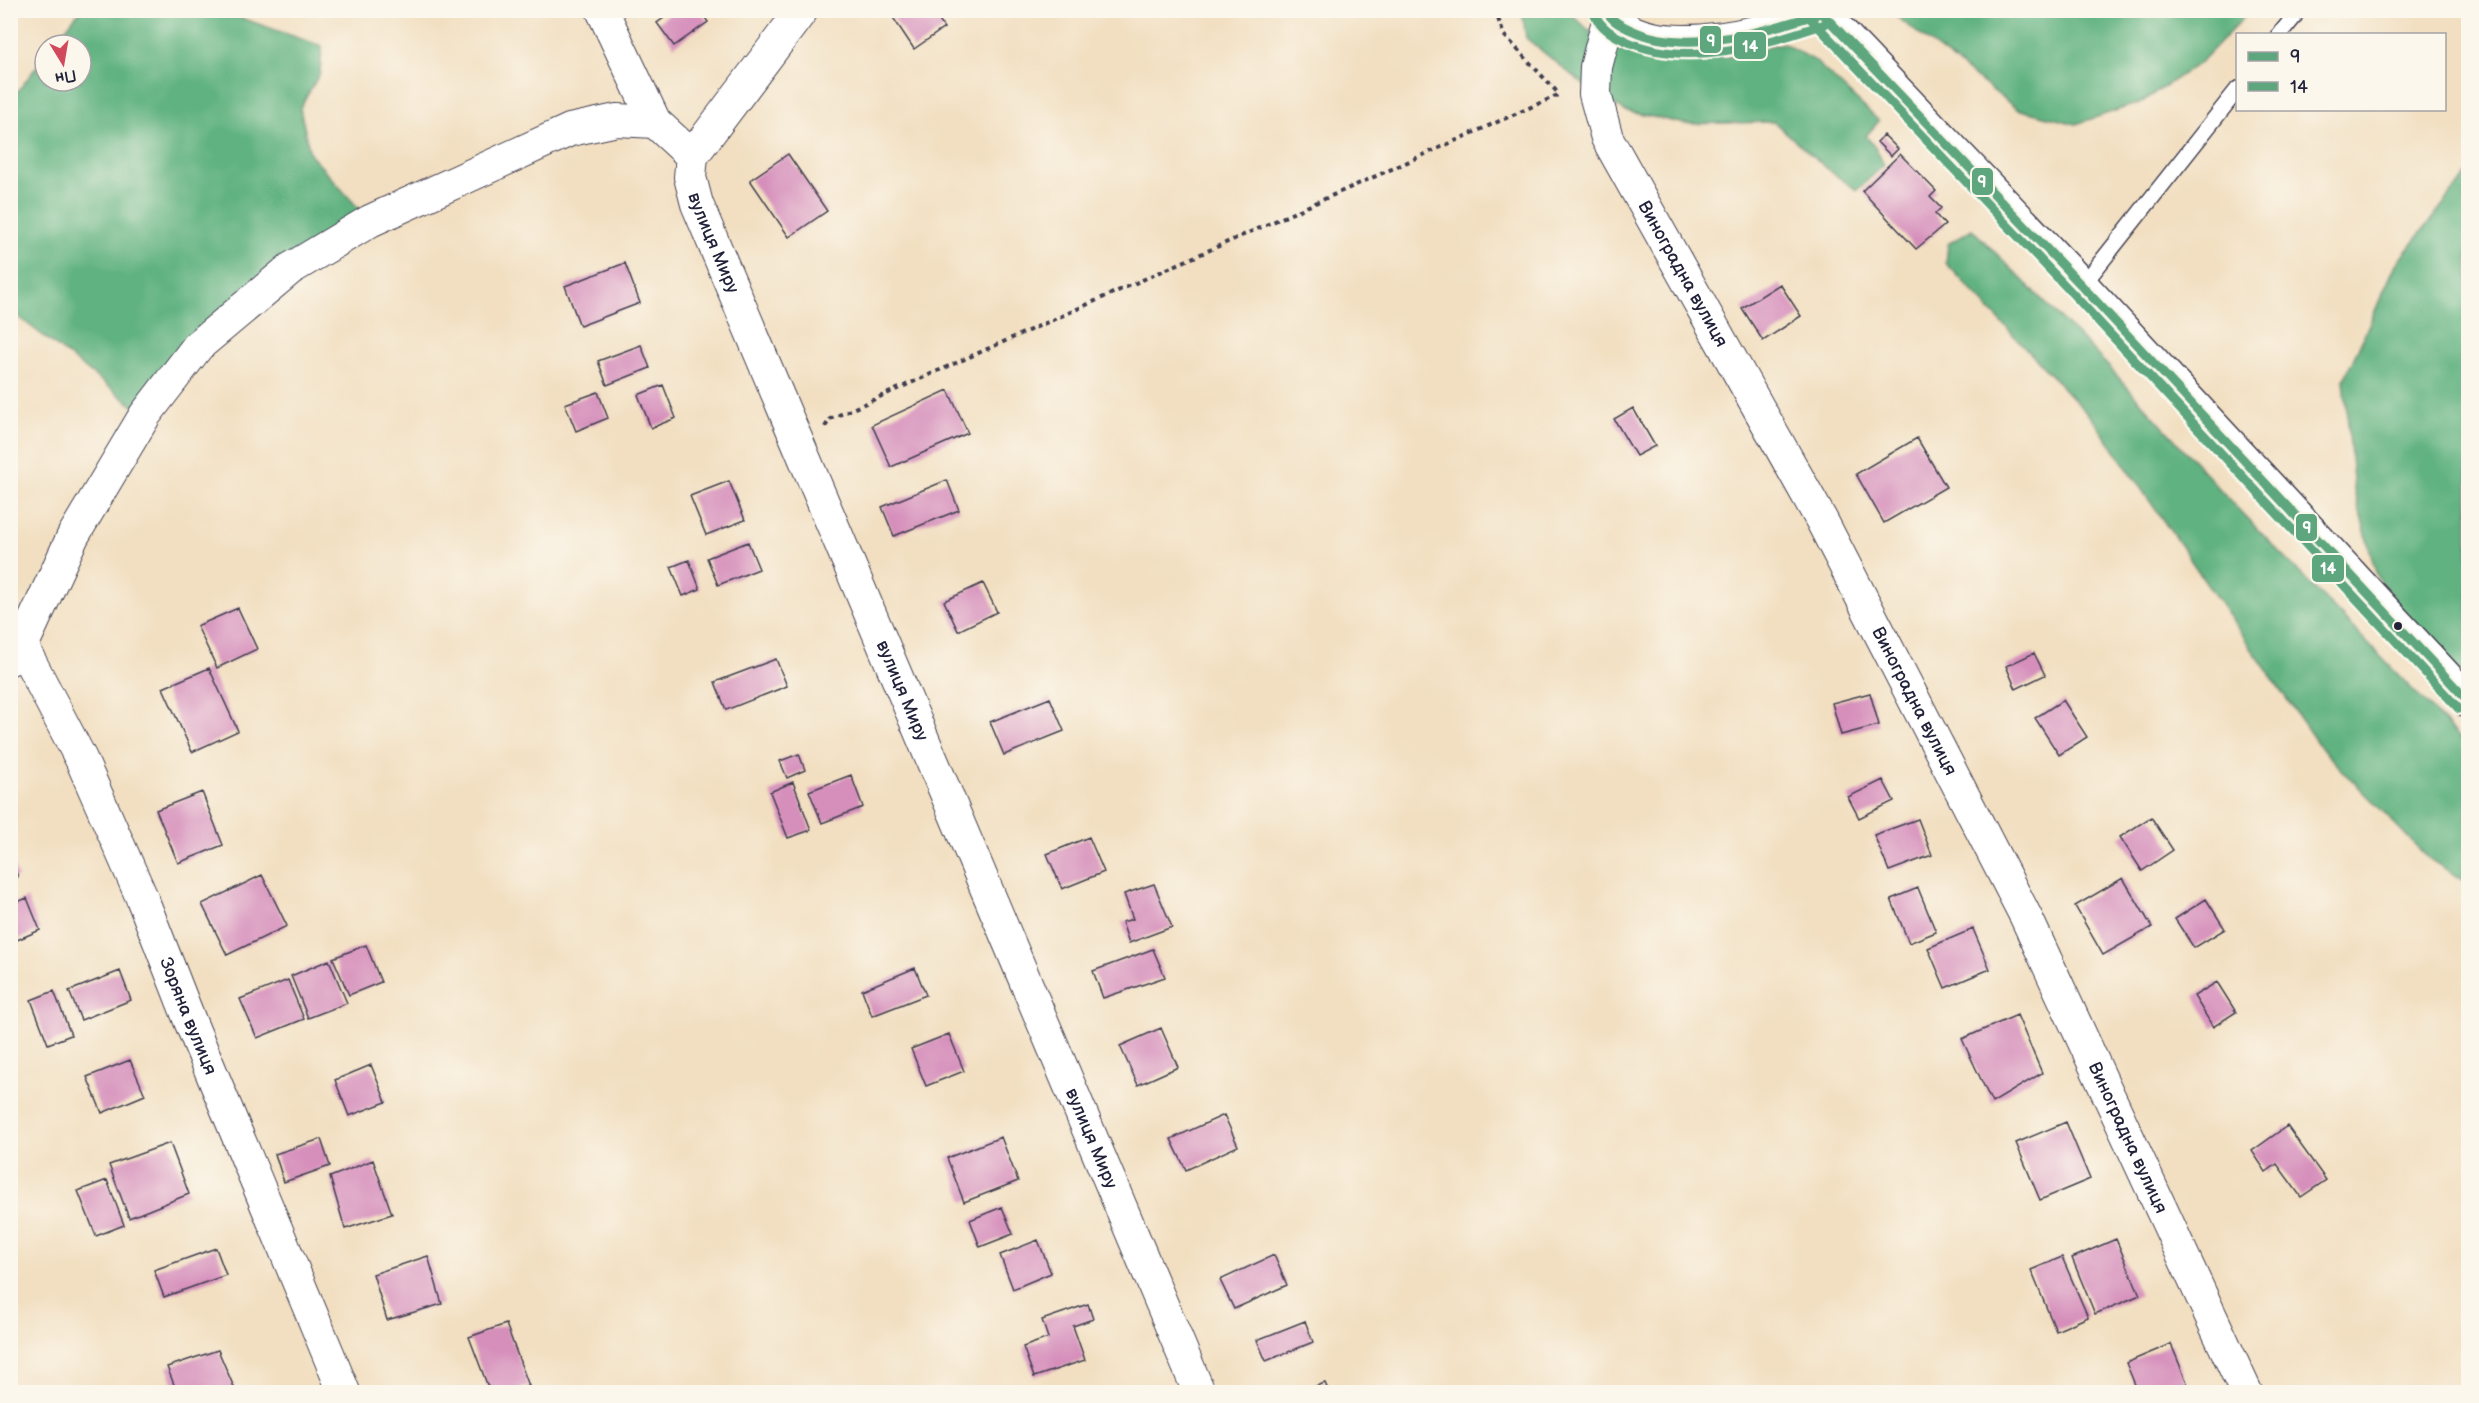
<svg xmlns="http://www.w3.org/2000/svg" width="2479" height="1403" viewBox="0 0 2479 1403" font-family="'Balsamiq Sans',sans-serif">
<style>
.forest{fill:#60b280;stroke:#416a5e;stroke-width:1.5}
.building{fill:#d68fbb}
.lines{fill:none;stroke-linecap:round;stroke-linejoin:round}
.lane-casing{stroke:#413e4f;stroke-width:18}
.street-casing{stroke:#413e4f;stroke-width:34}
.secondary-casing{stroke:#413e4f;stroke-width:36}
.path{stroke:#413e4f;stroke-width:4;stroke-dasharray:4.5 4.5;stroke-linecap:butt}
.lane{stroke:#fff;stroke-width:15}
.street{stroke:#fff;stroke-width:32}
.secondary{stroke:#fff;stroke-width:33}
.bus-1-casing{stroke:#fbf7ec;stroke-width:14}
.bus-2-casing{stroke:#fbf7ec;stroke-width:14}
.bus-1{stroke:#5da67e;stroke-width:9}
.bus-2{stroke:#5da67e;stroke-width:9}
.bus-dot{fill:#22223b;stroke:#fbf7ec;stroke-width:2}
.labels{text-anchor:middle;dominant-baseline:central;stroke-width:4.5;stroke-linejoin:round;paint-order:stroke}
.street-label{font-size:18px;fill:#22223b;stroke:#fbf7ec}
.line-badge{stroke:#fbf7ec;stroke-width:2}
.badge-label{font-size:16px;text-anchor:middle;font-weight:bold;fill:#fff}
</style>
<rect width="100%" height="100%" fill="#fbf7ec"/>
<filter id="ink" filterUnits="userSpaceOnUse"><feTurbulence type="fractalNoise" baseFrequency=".0167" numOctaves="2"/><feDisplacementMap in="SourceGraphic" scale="12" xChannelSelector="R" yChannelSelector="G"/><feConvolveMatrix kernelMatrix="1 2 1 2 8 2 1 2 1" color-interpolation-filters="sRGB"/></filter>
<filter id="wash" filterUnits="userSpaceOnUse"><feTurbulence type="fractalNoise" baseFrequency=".008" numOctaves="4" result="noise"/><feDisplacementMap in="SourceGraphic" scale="24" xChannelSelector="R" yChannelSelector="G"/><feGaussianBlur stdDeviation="1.35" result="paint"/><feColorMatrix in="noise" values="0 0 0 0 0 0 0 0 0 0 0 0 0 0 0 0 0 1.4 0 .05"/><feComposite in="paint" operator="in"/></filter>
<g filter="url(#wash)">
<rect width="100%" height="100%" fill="#f2dfc1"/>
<path class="forest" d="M84 11H221L322 46 320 73 300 108 310 154 370 221 290 269 145 415 11 311 10 104 14 96 45 56V81H81V45H53L77 14Z
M1522 11H1573L1574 16 1602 43 1630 53 1667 58 1727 57 1783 43 1814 60 1879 121 1866 136 1876 149 1884 165 1857 190 1831 172 1774 122 1685 124 1625 111 1595 94 1526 38Z
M1889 11V10L2250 11 2202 61 2142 102 2076 124 2017 109Z
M2468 173V691L2446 671 2377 577 2354 490 2344 380 2396 264Z
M1972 229 2109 367 2237 508 2468 747V883L2429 859 2320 747 2095 422 1946 263 1948 244Z"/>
<g id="blocks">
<path class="building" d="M675 10H700L708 22 674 46 657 23Z
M888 10H932L944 28 914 49Z
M1884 135 1898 149 1891 156 1877 142Z
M788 154 827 211 789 237 750 180Z
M1900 154 1936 191 1930 197 1941 208 1935 214 1945 225 1916 249 1862 191Z
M625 263 640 303 580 326 565 286Z
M1780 284 1801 316 1763 341 1742 308Z
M641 345 650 368 607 385 598 361Z
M663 385 676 418 651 428 638 395Z
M948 390 968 433 891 467 872 425Z
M598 392 608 418 576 431 565 404Z
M1633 408 1655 446 1636 456 1614 419Z
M1917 438 1946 487 1884 523 1856 474Z
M947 480 959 510 894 536 882 507Z
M729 481 745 520 706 535 690 496Z
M748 542 759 569 718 585 707 558Z
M689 560 700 589 683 596 671 567Z
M983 583 997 612 958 631 944 601Z
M238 608 257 649 217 668 197 626Z
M2034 653 2045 675 2016 689 2006 666Z
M776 659 787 686 726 710 715 682Z
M209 668 238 731 192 752 163 688Z
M1870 693 1879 725 1841 735 1832 703Z
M1050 698 1064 731 1004 755 990 722Z
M2063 700 2087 737 2059 755 2035 718Z
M799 754 805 770 787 778 780 761Z
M851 775 863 807 822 823 809 791Z
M1883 780 1894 801 1859 818 1848 797Z
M793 782 811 830 788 838 770 792Z
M202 792 223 845 178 863 156 810Z
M2151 817 2173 850 2142 871 2120 837Z
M1918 819 1932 855 1889 871 1874 835Z
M1089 837 1104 872 1062 889 1047 854Z
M10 857 18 877 10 880Z
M262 875 287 926 227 955 202 904Z
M2123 878 2152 927 2103 955 2075 906Z
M1154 884 1172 927 1129 943 1122 922 1133 919 1124 894Z
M1918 888 1936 932 1909 943 1891 899Z
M27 898 40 930 10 943V905Z
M2206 899 2225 929 2194 948 2175 919Z
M1973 929 1990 969 1945 988 1928 948Z
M366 945 381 982 349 995 333 958Z
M1153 949 1165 977 1103 998 1093 971Z
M329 960 347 1003 308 1018 291 976Z
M915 968 926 995 872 1016 862 990Z
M120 971 131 1000 81 1020 69 991Z
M288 980 304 1019 257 1038 240 999Z
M2217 982 2236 1012 2213 1027 2194 996Z
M54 991 71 1035 48 1044 31 1000Z
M2017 1015 2042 1073 1992 1103 1962 1039Z
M1161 1028 1178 1067 1138 1085 1120 1046Z
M949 1034 964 1071 926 1086 911 1049Z
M130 1060 145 1095 102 1113 87 1077Z
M371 1065 386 1102 349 1116 335 1080Z
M1224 1115 1238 1146 1186 1170 1171 1139Z
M2066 1122 2090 1179 2040 1200 2016 1143Z
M2287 1126 2326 1180 2301 1197 2277 1164 2266 1172 2252 1151Z
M1001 1137 1018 1181 964 1202 947 1158Z
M321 1139 330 1166 284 1182 275 1154Z
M170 1143 189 1194 129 1218 109 1165Z
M373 1160 392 1214 345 1229 330 1177Z
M107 1180 124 1225 96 1236 78 1191Z
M1002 1207 1013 1234 980 1247 970 1220Z
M2116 1239 2140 1295 2095 1314 2072 1258Z
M1038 1240 1051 1273 1013 1289 1000 1255Z
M216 1248 226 1275 164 1297 154 1270Z
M1274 1255 1287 1285 1234 1309 1220 1280Z
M428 1256 442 1304 387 1320 373 1274Z
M2062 1257 2088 1317 2056 1331 2031 1270Z
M1088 1304 1093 1319 1073 1326 1085 1360 1034 1377 1023 1347 1048 1338 1042 1320Z
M1305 1321 1313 1342 1266 1361 1257 1340Z
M506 1324 529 1386 511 1392H490L469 1337Z
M2171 1344 2191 1392H2138L2126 1363Z
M218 1350 236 1392H177L167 1367Z
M1325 1383 1329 1392H1299Z"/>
</g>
</g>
<g filter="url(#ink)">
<use href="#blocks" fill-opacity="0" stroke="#413e4f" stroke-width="1.5"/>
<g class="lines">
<g class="lane-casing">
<path id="lane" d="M2280 34 2294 17
M2082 286 2238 89"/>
</g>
<g class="street-casing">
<g id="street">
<path d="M602 10 655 122 692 156"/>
<path id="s1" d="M802 10 692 156 690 177 697 204 1199 1392"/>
<path d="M1606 10C1609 19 1615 21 1622 26 1670 58 1770 31 1821 13"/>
<path id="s2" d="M1609 17 1596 67 1595 94 1607 138 1822 521 2026 917 2246 1392"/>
<path id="s3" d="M22 646 81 759 142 898 190 1021 344 1392"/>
<path d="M10 659 22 646 73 536 145 415 198 346 290 269 370 221 570 130 617 120 655 122"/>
</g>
</g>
<g class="secondary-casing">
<path id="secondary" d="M1819 10 2082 286 2468 701"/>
</g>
<path class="path" d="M1495 10 1504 35 1559 94
M825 427 830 419 1558 95"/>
<use href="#lane" class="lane"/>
<use href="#street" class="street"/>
<use href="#secondary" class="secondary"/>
<g class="bus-1-casing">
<path id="bus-1" d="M1606 10C1611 21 1621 25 1631 30 1687 56 1766 31 1821 13
M1819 10 2082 286 2468 701"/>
</g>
<g class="bus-2-casing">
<path id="bus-2" d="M1595 15C1601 28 1613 35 1626 41 1687 69 1765 44 1825 24
M1810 18 2073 294 2459 709"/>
</g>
<use href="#bus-1" class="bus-1"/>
<use href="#bus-2" class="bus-2"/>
</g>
</g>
<circle class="bus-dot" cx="2398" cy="626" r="5"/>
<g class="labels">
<g class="street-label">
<text stroke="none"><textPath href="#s1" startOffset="274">вулиця Миру</textPath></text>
<text stroke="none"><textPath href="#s2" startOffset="280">Виноградна вулиця</textPath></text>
<text stroke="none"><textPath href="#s1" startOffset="760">вулиця Миру</textPath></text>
<text stroke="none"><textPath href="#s2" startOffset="766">Виноградна вулиця</textPath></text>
<text stroke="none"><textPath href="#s3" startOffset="406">Зоряна вулиця</textPath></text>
<text stroke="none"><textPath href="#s2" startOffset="1252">Виноградна вулиця</textPath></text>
<text stroke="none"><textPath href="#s1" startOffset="1246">вулиця Миру</textPath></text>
</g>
</g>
<g class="line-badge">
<rect x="1699" y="25" width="23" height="29" rx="6" fill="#5da67e"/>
<rect x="1733" y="31" width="34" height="29" rx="6" fill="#5da67e"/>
<rect x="1971" y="167" width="23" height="29" rx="6" fill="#5da67e"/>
<rect x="2295" y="513" width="23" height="29" rx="6" fill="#5da67e"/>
<rect x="2311" y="554" width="34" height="29" rx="6" fill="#5da67e"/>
</g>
<g class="badge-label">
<text x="1711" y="46">9</text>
<text x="1750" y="52">14</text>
<text x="1982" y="187">9</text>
<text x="2307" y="533">9</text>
<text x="2328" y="574">14</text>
</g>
<rect width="2479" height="1403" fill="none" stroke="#fbf7ec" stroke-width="36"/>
<rect x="2236" y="33" width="210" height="78" fill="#fbf7ec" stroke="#a4a2a5" stroke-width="1.5"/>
<rect x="2248" y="52" width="30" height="9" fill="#5da67e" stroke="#a4a2a5" stroke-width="1.5"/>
<text x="2290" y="63" font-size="18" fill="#22223b">9</text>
<rect x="2248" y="82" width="30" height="9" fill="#5da67e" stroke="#a4a2a5" stroke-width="1.5"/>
<text x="2290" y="93" font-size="18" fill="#22223b">14</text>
<g transform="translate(63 63) rotate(169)"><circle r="28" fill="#fbf7ec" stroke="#a4a2a5" stroke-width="1.5"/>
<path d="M0-4.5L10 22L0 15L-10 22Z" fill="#d1495b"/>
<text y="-9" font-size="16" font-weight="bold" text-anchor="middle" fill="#22223b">Пн</text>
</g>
</svg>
